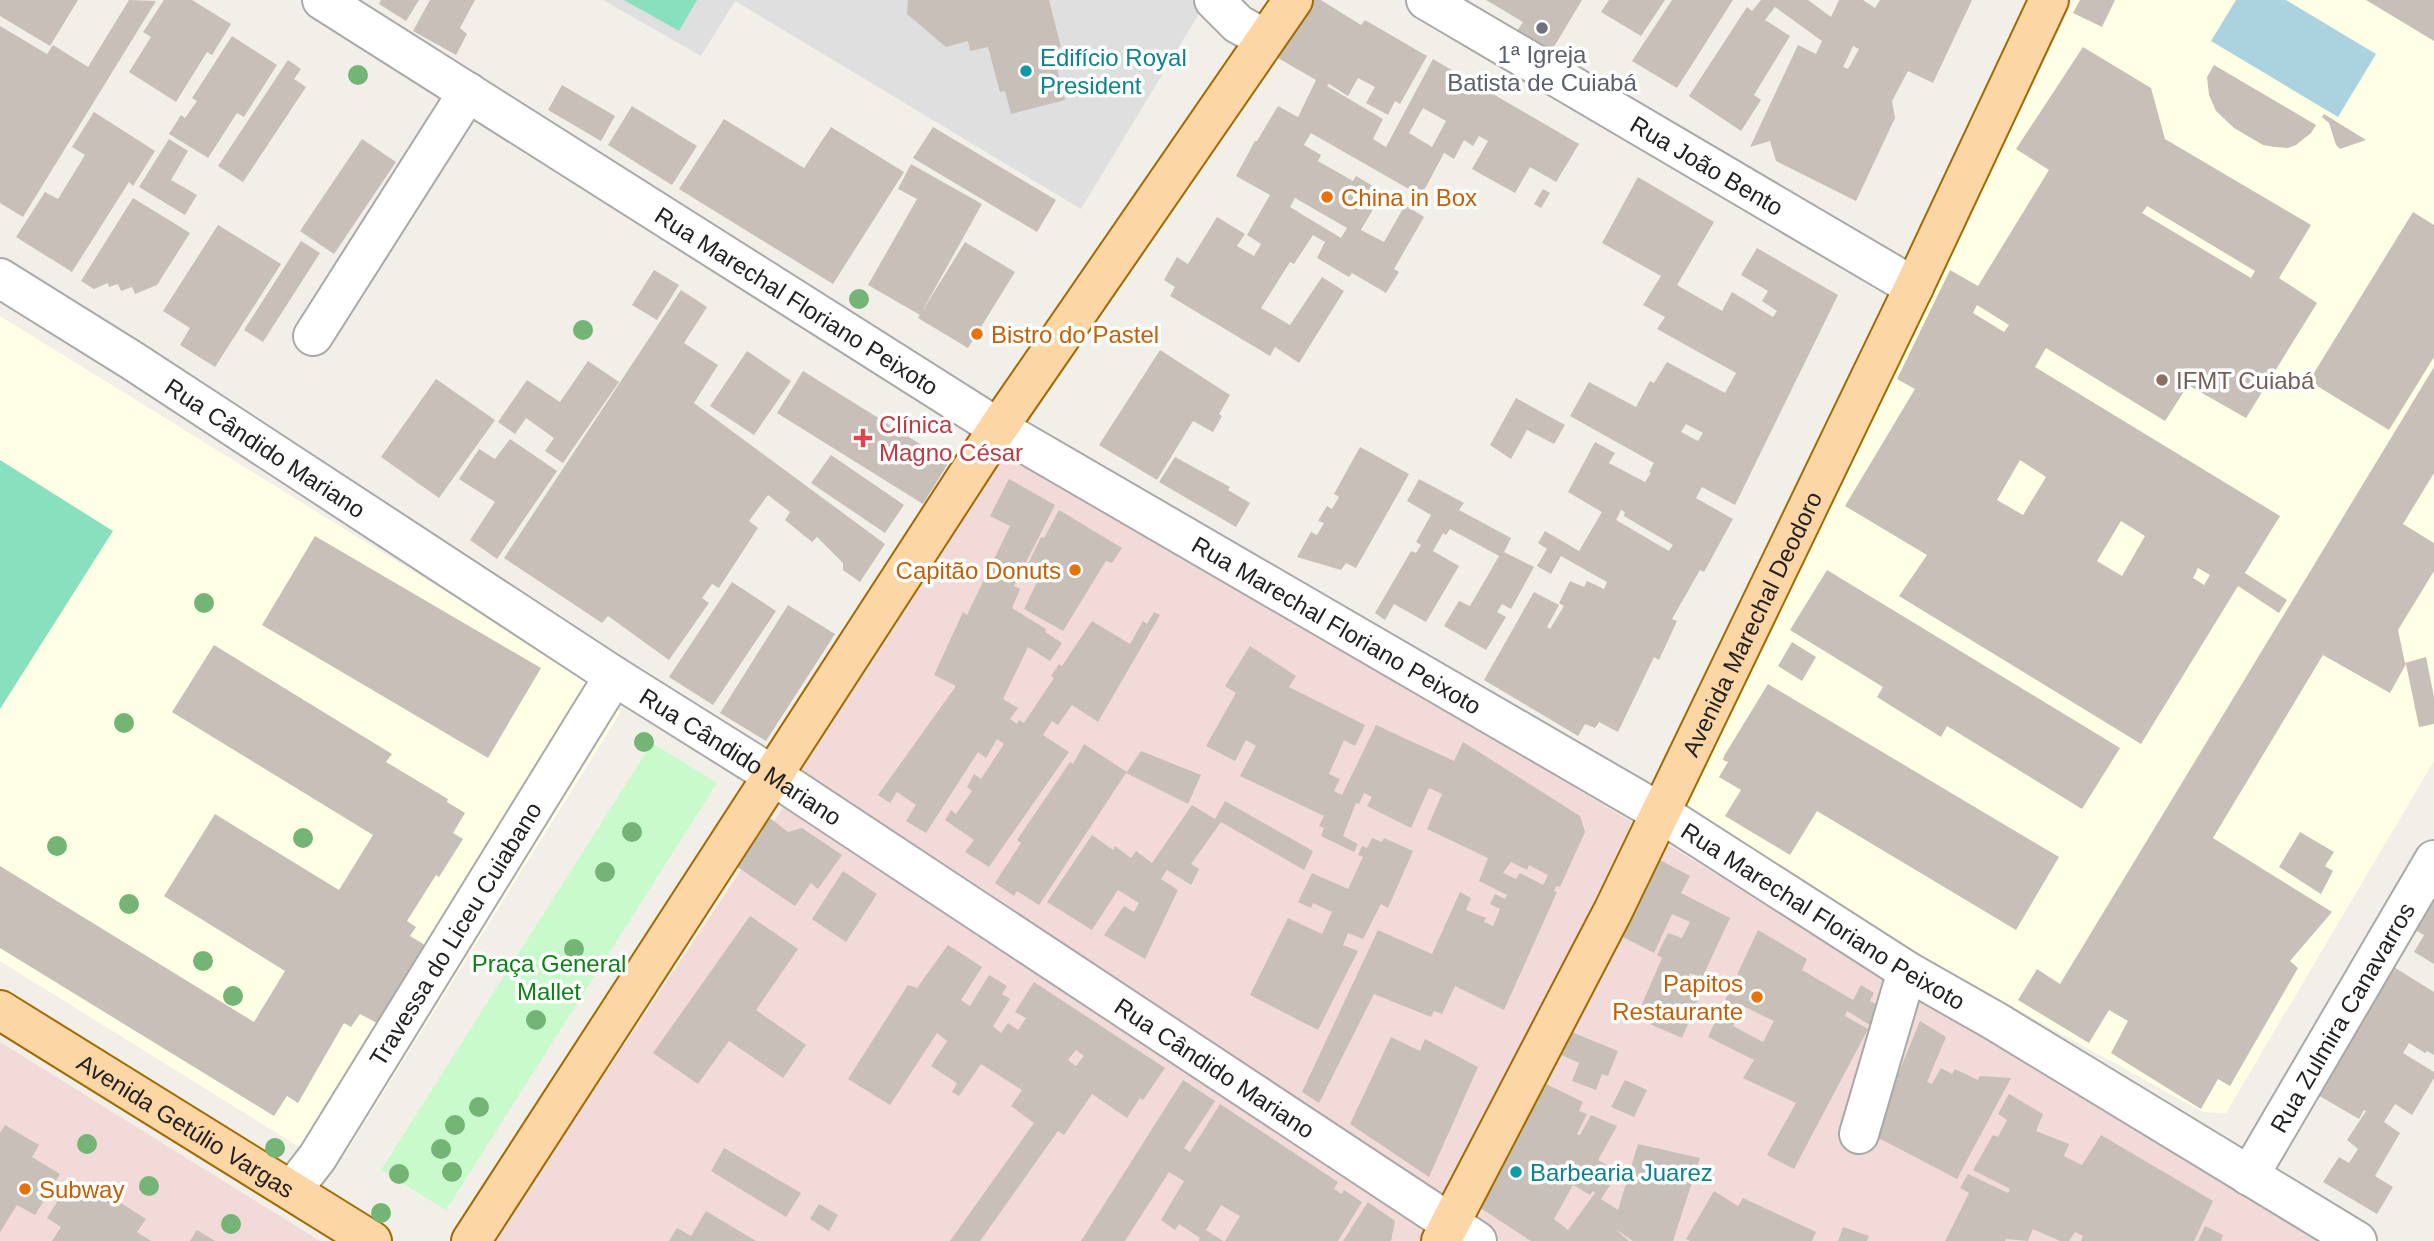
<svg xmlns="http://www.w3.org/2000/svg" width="2434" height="1241" viewBox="0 0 2434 1241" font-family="Arial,sans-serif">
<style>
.residential{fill:#e0dfdf}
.commercial{fill:#f2dad9}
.education{fill:#ffffe5}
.park{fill:#c8facc}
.pitch{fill:#88e0be}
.water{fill:#aad3df}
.building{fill:#c7bfb8;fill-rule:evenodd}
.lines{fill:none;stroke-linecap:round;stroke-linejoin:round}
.minor-casing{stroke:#a9a9a9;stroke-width:42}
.major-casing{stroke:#a06b00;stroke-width:42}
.minor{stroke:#fff;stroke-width:38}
.major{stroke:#fcd6a4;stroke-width:38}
.tree{fill:#74b475}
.worship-dot{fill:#6b7280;stroke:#fff;stroke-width:2.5}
.culture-dot{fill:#0f9aa8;stroke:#fff;stroke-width:2.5}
.food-dot{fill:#e8710a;stroke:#fff;stroke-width:2.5}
.education-dot{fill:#8d6e63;stroke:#fff;stroke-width:2.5}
.health-dot{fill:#e0444e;stroke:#fff;stroke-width:2.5}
.labels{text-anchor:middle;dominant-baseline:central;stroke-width:7;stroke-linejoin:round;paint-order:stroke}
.worship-label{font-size:24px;fill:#5b616d;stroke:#fff}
.culture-label{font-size:24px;fill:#0d838f;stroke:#fff;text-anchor:start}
.street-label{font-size:24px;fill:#222;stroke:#fff}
.food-label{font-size:24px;fill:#c56008;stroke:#fff;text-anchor:start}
.education-label{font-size:24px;fill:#785e54;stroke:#fff;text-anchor:start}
.health-label{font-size:24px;fill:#be3a42;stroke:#fff;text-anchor:start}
.park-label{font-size:24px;fill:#0c8416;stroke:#fff}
</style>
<rect width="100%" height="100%" fill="#f2efe9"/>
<path class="residential" d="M603 0H1192L1200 12 1081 209 735 1 701 56Z"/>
<path class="commercial" d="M1007 450 1632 822 1445 1209 796 777Z
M786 803 1434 1230 1428 1241H493Z
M1660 840 2319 1241H1501L1474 1223Z
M0 1042 320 1241H0Z"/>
<path class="education" d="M2074 0H2434V761L2226 1113 2203 1112 1702 835 1684 803Z
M0 316 605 690 620 713 343 1157 317 1158 0 961Z"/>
<path class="park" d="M652 743 717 783 446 1210 381 1170Z"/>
<path class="pitch" d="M624 0H697L679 31Z
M0 460 113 531 0 709Z"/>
<path class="water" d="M2236 0H2286L2376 54 2338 117 2211 41Z"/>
<path class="building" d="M0 0H78L50 46 0 16Z
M129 0 156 1 23 217 0 203V26L47 54 53 45 88 67Z
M164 0H192L231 24 212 55 207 52 176 102 129 72 151 37 143 32Z
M381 0H419L406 21 379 4Z
M430 0H475L460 28 467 34 456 55 413 31Z
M908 0H1049L1061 47 1052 49 1065 100 1011 114 1005 91 1000 92 988 47 970 51 968 41 946 47 907 14Z
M1311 0H1321L1361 25 1365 20 1427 56 1400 104 1395 101 1388 115 1366 103 1375 87 1358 78 1348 96 1329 84 1327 86 1383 119 1373 139 1386 147 1433 59 1579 144 1556 182 1530 167 1515 193 1472 169 1488 141 1479 136 1473 146 1464 140 1454 159 1444 153 1421 196 1311 133 1304 145 1321 155 1318 161 1353 181 1356 176 1383 192 1361 230 1384 242 1405 205 1424 217 1394 269 1399 272 1386 293 1352 273 1349 277 1317 258 1325 242 1313 235 1294 264 1290 262 1261 308 1290 325 1322 277 1344 291 1299 363 1275 347 1270 356 1170 296 1175 287 1164 280 1177 257 1188 264 1217 217 1245 234 1237 246 1254 256 1261 244 1247 235 1270 195 1236 176 1255 141H1257L1278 106 1298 117 1316 80 1278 58ZM1423 108 1446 121 1432 147 1409 133ZM1295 198 1347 228 1341 238 1290 207Z
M1486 0H1582L1549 55 1515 34 1523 22Z
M1609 0H1665L1641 36 1601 12Z
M1672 0H1733L1677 88 1632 61Z
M1761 0H1808L1831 17 1839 0H1863L1875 8 1880 0H1972L1933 83 1908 71 1892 101 1895 118 1856 201 1776 161 1770 141 1750 147 1798 45 1816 54 1822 41 1775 7 1765 20 1790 36 1754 95 1761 100 1741 131 1689 96 1747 7 1752 11ZM1853 46 1859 49 1848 69 1843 67Z
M2080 0H2115L2102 27 2073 13Z
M2366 0H2434V41Z
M232 36 277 65 244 117 237 113 208 158 169 134 181 115 185 118 197 101 192 98Z
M2083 47 2151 88 2165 139 2311 225 2279 278 2317 303 2246 418 2188 385 2165 421 2046 348 2035 367 2280 516 2245 573 2287 600 2279 613 2238 586 2141 744 1899 596 1927 555 1845 506 1915 389 1897 379 1950 270 1978 286 2049 170 2016 149ZM2147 206 2255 271 2251 278 2142 213ZM1977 305 2009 325 2004 332 1973 313ZM2020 460 2046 477 2023 515 1997 500ZM2121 521 2145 536 2122 576 2097 561ZM2198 568 2210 575 2204 585 2193 578Z
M288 60 301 69 294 79 306 87 243 182 218 166Z
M2214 65 2316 125 2311 133 2296 145 2288 148 2275 147 2263 145 2234 128 2216 111 2209 95 2207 77Z
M562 85 615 116 601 141 548 110Z
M632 106 697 146 672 185 608 145Z
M94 112 155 151 133 186 129 182 72 272 16 237 45 192 58 199 85 155 72 147Z
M2324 114 2366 140 2340 149 2336 145 2329 123 2322 117Z
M724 119 804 168 831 127 904 172 833 284 679 189Z
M933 127 1056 200 1037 232 913 158Z
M169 139 188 151 171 180 197 195 185 215 139 187Z
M362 139 396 162 334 254 300 231Z
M911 164 982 204 920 315 868 285 917 199 898 189Z
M1638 177 1714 222 1677 285 1682 288 1722 311 1732 292 1773 317 1777 311 1762 301 1768 291 1741 275 1757 248 1838 295 1735 505 1702 487 1696 498 1733 519 1704 572 1700 570 1672 619 1677 621 1659 660 1654 657 1618 732 1599 722 1595 728 1585 724 1578 736 1484 680 1534 592 1559 605 1547 627 1550 629 1564 606 1559 603 1570 581 1584 587 1587 581 1604 589 1607 582 1561 556 1551 574 1537 566 1547 549 1538 543 1545 531 1579 551 1602 512 1568 492 1595 442 1615 453 1609 463 1645 482 1651 473 1649 472 1654 463 1570 416 1589 382 1636 407 1650 381 1654 383 1667 362 1725 393 1736 373 1657 329 1665 317 1643 305 1661 276 1602 243ZM1686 424 1703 433 1698 441 1681 432ZM1621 510 1625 512 1624 516 1673 545 1669 551 1616 520Z
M1543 189 1550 193 1541 208 1534 204Z
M133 198 190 233 157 285 135 294 132 287 121 291 118 284 109 287 108 283 94 289 81 281Z
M2413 212 2434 225V357L2389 430 2309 381Z
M218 225 281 264 215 367 180 345 190 328 163 311Z
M301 241 320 253 263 342 244 330Z
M965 242 1015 272 968 348 918 318Z
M654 270 679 285 657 320 632 305Z
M681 290 707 307 684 343 718 365 694 403 885 544 860 582 843 570V563L817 537 812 542 785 520 790 512 768 495 749 521 758 528 719 588 712 584 702 598 709 603 669 660 608 616 602 623 504 558Z
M1160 350 1230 395 1219 414 1222 416 1213 432 1193 421 1157 480 1099 445Z
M747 351 791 381 754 435 710 406Z
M588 361 619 382 563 463 545 451 554 438 526 418 515 434 498 422 527 380 560 402Z
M2434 367V473L2403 524 2434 543V571L2398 630 2405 663 2426 657 2434 697V724L2419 727 2406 664 2390 693 2323 655 2213 838 2332 912 2290 961 2298 968 2230 1086 2218 1079 2201 1109 2111 1053 2128 1021 2109 1010 2089 1043 2018 1000 2037 969 2060 984Z
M803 371 949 462 923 504 777 413Z
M436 379 495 420 439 498 381 457Z
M1516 398 1565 425 1554 444 1527 430 1511 459 1490 445Z
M510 439 557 471 497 559 470 540 495 502 459 479 479 449 495 459Z
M1360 447 1409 474 1398 494 1356 568 1346 563 1341 570 1297 557 1311 532 1317 535 1324 523 1318 521 1327 506 1332 509 1339 497 1334 494Z
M831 455 904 505 885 533 811 483Z
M1175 457 1230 487 1228 490 1250 503 1236 527 1159 482Z
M1009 479 1055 505 1014 586 1020 589 1012 608 1046 629 1045 632 1062 643 1050 661 1028 647 1003 699 1018 708 1010 719 1017 724 1019 720 1024 723 1054 678 1051 676 1059 664 1062 666 1092 621 1130 644 1143 621 1147 624 1154 612 1160 615 1098 722 1072 705 1058 725 1052 721 1043 735 1069 752 989 867 965 852 974 840 945 820 951 810 956 814 972 791 967 787 974 774 981 779 1004 744 997 739 986 758 978 752 926 833 906 821 916 805 897 792 890 803 878 795 956 686 934 675 963 612 967 615 1010 526 990 516Z
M1419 479 1464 503 1459 510 1511 538 1504 552 1534 567 1511 609 1502 604 1497 612 1506 617 1486 650 1444 626 1459 601 1470 606 1499 556 1450 529 1446 535 1443 533 1433 551 1459 566 1426 622 1394 604 1385 620 1375 613 1411 551 1416 553 1421 545 1416 542 1431 515 1407 501Z
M1059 510 1122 548 1112 563 1106 561 1063 631 1024 609 1040 576 1026 568 1041 537 1044 538Z
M315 536 541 668 488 758 262 625Z
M1827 570 2120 748 2082 809 1947 726 1941 737 1877 697 1883 687 1790 630Z
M732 582 776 611 713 705 669 677Z
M788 605 835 634 766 741 720 713Z
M1792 642 1816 657 1802 681 1778 666Z
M214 645 392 754 386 762 448 799 447 802 465 813 453 833 463 839 439 877 436 875 407 921 416 927 410 936 425 945 377 1023 360 1014 351 1027 344 1023 298 1103 287 1096 274 1116 0 948V866L254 1022 285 971 164 896 215 814 339 890 373 835 172 712Z
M1250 646 1296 676 1289 687 1365 725 1355 746 1344 740 1329 774 1340 779 1334 791 1342 795 1376 725 1454 761 1463 742 1580 816 1585 832 1560 887 1556 886 1554 891 1557 892 1504 1010 1455 986 1442 1014 1434 1011 1431 1017 1374 994 1319 1103 1302 1092 1378 930 1432 954 1460 892 1471 898 1466 910 1486 918 1484 922 1493 926 1500 909 1490 904 1495 894 1505 899 1507 895 1479 881 1488 858 1427 829 1442 794 1440 793 1429 788 1411 828 1367 806 1372 797 1364 793 1359 804 1356 803 1343 836 1358 844 1354 852 1321 836 1324 828 1319 826 1324 816 1240 776 1256 746 1246 740 1235 761 1206 746 1236 693 1225 686ZM1511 862 1527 870 1529 865 1548 875 1543 885 1520 873 1516 879 1503 873Z
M1768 684 2059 857 2016 930 1817 811 1790 855 1725 816 1741 790 1719 777 1728 762 1723 760 1724 756Z
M1084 744 1127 772 1141 751 1201 775 1188 804 1126 773 1039 905 1017 891 1014 896 995 883 1021 843 1017 840 1070 762 1073 764Z
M1225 801 1313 851 1304 870 1221 822 1191 864 1199 869 1191 885 1167 870 1161 879 1178 890 1145 959 1104 935 1124 906 1134 912 1139 903 1118 890 1092 930 1047 902 1092 835 1113 850 1115 846 1131 858 1136 851 1152 863 1192 805 1215 819Z
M770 818 788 832 802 828 842 855 818 889 811 883 795 906 736 866Z
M2300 832 2334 852 2325 866 2333 871 2321 894 2279 867Z
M1372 838 1382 842 1384 838 1413 851 1388 908 1381 904 1363 939 1348 933 1343 945 1358 951 1318 1030 1250 995 1288 918 1322 934 1332 912 1313 903 1311 908 1298 902 1312 873 1348 889 1363 857 1358 855 1362 846 1367 848Z
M1654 859 1660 860 1690 876 1681 893 1730 918 1702 978 1690 973 1684 986 1701 993 1682 1038 1636 1018 1662 958 1657 955 1668 933 1682 938 1690 922 1672 914 1654 953 1623 937Z
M843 871 877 894 846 942 812 919Z
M2434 888V964L2414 952 2424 935 2411 928Z
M750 916 798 949 756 1010 806 1045 783 1078 729 1041 698 1084 653 1053Z
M1758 930 1807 959 1802 970 1853 1000 1861 985 1874 993 1870 1001 1880 1006 1870 1025 1847 1011 1845 1016 1868 1029 1794 1169 1767 1155 1796 1103 1743 1078 1754 1060 1708 1037ZM1743 1006 1774 1021 1763 1042 1733 1026Z
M948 945 982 967 961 1000 970 1006 989 975 1007 986 1002 994 1010 999 993 1026 1001 1033 1008 1023 1018 1030 1026 1018 1015 1012 1034 982 1165 1068 1143 1100 1140 1098 1127 1118 1092 1094 1064 1135 1058 1131 980 1241H950L1034 1123 1011 1106 1022 1090 981 1064 959 1096 952 1092 957 1083 931 1066 947 1041 937 1033 890 1105 848 1079 908 985 917 988ZM1076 1050 1084 1056 1076 1066 1068 1060Z
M2389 964 2434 992V1055L2427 1051 2425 1053 2409 1043 2403 1053 2434 1072V1078L2412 1115 2395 1104 2384 1122 2400 1133 2375 1176 2393 1187 2377 1214 2323 1182 2339 1157 2349 1163 2358 1149 2347 1140 2366 1111 2364 1110 2359 1119 2311 1091Z
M1920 1021 1946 1037 1927 1082 1932 1084 1941 1068 1952 1074 1955 1069 1978 1080 1980 1076 2011 1078 1957 1179 1873 1135Z
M1569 1031 1618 1051 1608 1076 1602 1074 1596 1090 1572 1081 1579 1063 1557 1053Z
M1391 1037 1420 1051 1425 1039 1478 1067 1429 1177 1350 1124Z
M1536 1079 1583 1102 1579 1111 1587 1114 1577 1134 1580 1135 1591 1115 1617 1126 1598 1160 1619 1172 1601 1199 1618 1210 1638 1144 1700 1158 1673 1241H1633L1614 1228 1629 1241H1531L1482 1209 1479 1205ZM1573 1185 1590 1195 1593 1191 1595 1193 1568 1230 1554 1219Z
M1183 1080 1215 1101 1184 1148 1190 1152 1220 1104 1338 1182 1334 1189 1342 1194 1344 1190 1362 1202 1338 1241H1225L1240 1216 1221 1205 1206 1230 1223 1241H1199L1200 1238 1179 1224 1175 1230 1161 1220 1184 1181 1169 1172 1125 1241H1081Z
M1625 1080 1647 1090 1634 1117 1611 1107Z
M2009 1094 2043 1114 2036 1131 2069 1144 2064 1156 2082 1165 2101 1135 2213 1201 2194 1241H2081L2083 1236 2075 1232 2069 1241H2060L2033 1229 2028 1241 2006 1239 2005 1241H1945L1969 1193 1960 1188 1968 1174 2008 1193 2010 1189 1973 1170 1993 1135 1998 1137 2007 1120 1998 1114Z
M5 1125 39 1145 32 1157 60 1174 35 1215 17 1205 0 1232V1133Z
M724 1148 801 1193 786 1217 711 1171Z
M71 1180 106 1203 110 1196 146 1219 137 1232 151 1241H52L61 1227 47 1218Z
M1714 1191 1738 1206 1743 1198 1816 1232 1812 1241H1690L1686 1239Z
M1368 1202 1395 1221 1391 1241H1343Z
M819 1204 838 1215 829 1231 810 1219Z
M706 1211 756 1241H669L677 1228 691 1236Z
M2205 1226 2223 1235 2221 1241H2198Z
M1843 1227 1869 1236 1867 1241H1838Z
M197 1230 215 1241H190Z"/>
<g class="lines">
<g class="minor-casing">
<g id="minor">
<path id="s1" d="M322 0 998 428 1659 812 1907 971 1995 1021 2357 1241"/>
<path d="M1214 0 1238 24 1265 39"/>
<path id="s2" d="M1426 0 1914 287"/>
<path id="s3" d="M0 278 133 361 614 676 772 775 1477 1241"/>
<path d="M313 336 468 92"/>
<path d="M1859 1134 1907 971"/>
<path id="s4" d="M2249 1176 2434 860"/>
<path id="s5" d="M292 1190 317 1158 614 676"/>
</g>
</g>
<g class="major-casing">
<g id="major">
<path id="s6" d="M0 1010 372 1241"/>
<path d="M471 1241 998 428 1293 0"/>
<path id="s7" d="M1441 1241 1613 911 1914 287 2049 0"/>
</g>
</g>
<use href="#minor" class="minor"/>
<use href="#major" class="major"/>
</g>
<g class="tree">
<circle cx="358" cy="75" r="10"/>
<circle cx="859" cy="299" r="10"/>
<circle cx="583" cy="330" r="10"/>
<circle cx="204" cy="603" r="10"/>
<circle cx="124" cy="723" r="10"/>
<circle cx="644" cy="742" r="10"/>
<circle cx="632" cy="832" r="10"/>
<circle cx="303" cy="838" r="10"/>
<circle cx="57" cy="846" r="10"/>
<circle cx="605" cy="872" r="10"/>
<circle cx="129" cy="904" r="10"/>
<circle cx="574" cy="949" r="10"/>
<circle cx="203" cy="961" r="10"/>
<circle cx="233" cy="996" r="10"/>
<circle cx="536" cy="1020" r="10"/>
<circle cx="479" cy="1107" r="10"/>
<circle cx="455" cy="1125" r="10"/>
<circle cx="87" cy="1144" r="10"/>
<circle cx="275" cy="1148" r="10"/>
<circle cx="441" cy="1149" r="10"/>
<circle cx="452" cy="1172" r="10"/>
<circle cx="399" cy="1174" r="10"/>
<circle cx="149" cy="1186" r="10"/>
<circle cx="381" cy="1213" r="10"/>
<circle cx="231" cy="1224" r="10"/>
</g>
<circle class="worship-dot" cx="1542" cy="28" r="7"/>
<g class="culture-dot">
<circle cx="1026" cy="71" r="7"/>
<circle cx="1516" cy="1172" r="7"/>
</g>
<g class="food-dot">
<circle cx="1327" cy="197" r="7"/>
<circle cx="977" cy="334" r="7"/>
<circle cx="1075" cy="570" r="7"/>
<circle cx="1757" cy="997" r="7"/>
<circle cx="25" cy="1189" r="7"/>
</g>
<circle class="education-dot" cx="2162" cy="380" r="7"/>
<path class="health-dot" d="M859.5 427.5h7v7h7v7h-7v7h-7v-7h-7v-7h7z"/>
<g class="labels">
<g class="worship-label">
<text x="1542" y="54">1ª Igreja<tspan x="1542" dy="28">Batista de Cuiabá</tspan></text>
</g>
<g class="culture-label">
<text x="1040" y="57">Edifício Royal<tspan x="1040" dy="28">President</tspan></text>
<text x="1530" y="1172">Barbearia Juarez</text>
</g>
<g class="street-label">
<text stroke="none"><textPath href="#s2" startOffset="326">Rua João Bento</textPath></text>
<text stroke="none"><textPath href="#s1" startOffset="562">Rua Marechal Floriano Peixoto</textPath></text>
<text stroke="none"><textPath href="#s3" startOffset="315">Rua Cândido Mariano</textPath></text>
<text stroke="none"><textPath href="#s7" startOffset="691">Avenida Marechal Deodoro</textPath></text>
<text stroke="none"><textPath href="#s1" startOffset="1192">Rua Marechal Floriano Peixoto</textPath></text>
<text stroke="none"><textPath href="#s3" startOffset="882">Rua Cândido Mariano</textPath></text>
<text stroke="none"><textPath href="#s1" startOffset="1759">Rua Marechal Floriano Peixoto</textPath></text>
<text stroke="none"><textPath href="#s5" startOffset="304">Travessa do Liceu Cuiabano</textPath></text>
<text stroke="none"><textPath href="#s4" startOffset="184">Rua Zulmira Canavarros</textPath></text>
<text stroke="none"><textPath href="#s3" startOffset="1449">Rua Cândido Mariano</textPath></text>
<text stroke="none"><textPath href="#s6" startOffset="219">Avenida Getúlio Vargas</textPath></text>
</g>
<g class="food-label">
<text x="1341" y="197">China in Box</text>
<text x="991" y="334">Bistro do Pastel</text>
<text x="1061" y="570" text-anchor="end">Capitão Donuts</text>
<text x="1743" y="983" text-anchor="end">Papitos<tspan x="1743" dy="28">Restaurante</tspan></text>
<text x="39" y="1189">Subway</text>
</g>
<g class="education-label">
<text x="2176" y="380">IFMT Cuiabá</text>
</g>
<g class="health-label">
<text x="879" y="424">Clínica<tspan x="879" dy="28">Magno César</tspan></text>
</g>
<g class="park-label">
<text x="549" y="963">Praça General<tspan x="549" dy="28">Mallet</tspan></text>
</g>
</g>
</svg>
